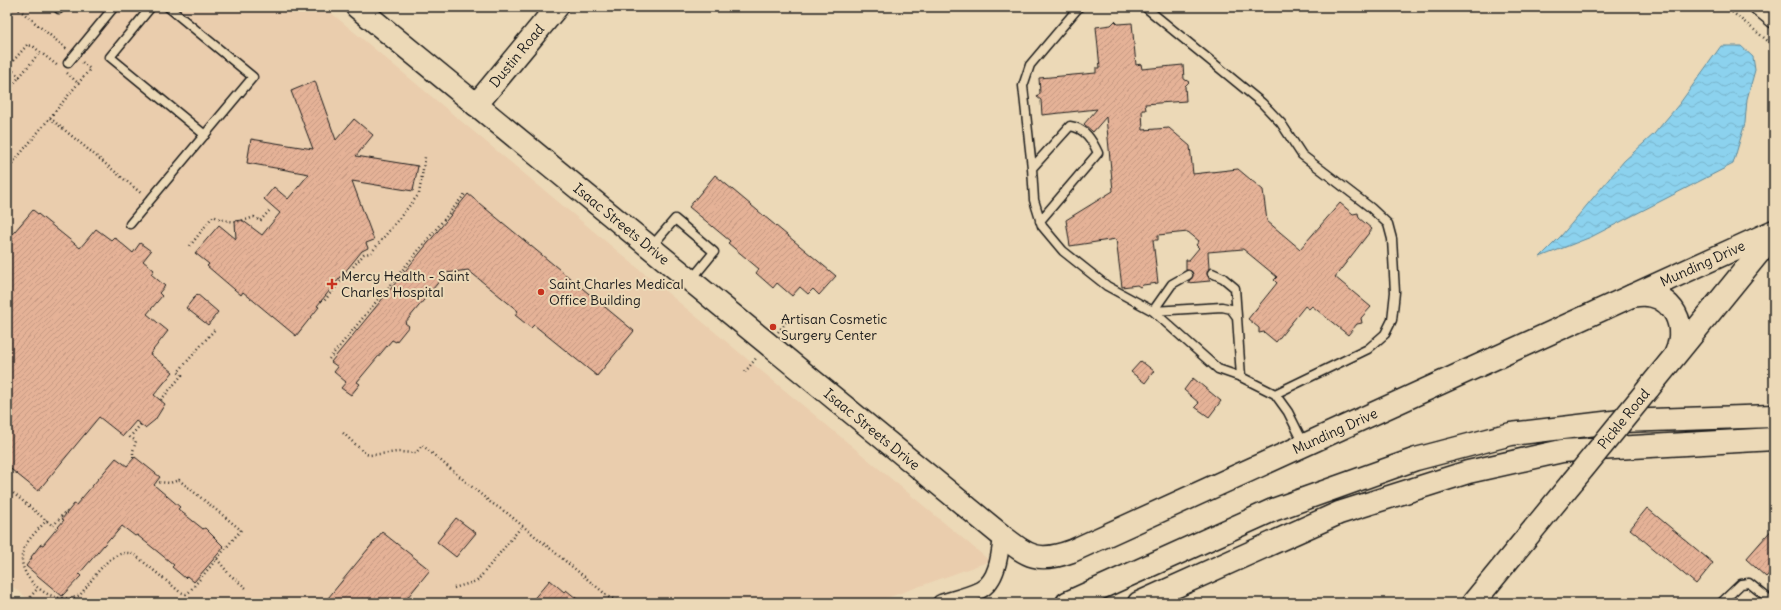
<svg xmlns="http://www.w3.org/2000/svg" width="1781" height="610" viewBox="0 0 1781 610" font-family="Delius,sans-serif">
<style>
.built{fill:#eacdad}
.water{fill:url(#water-waves);stroke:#5f899a}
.building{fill:url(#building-hatch);stroke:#1c1c1c}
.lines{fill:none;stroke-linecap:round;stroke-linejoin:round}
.lane-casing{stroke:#1c1c1c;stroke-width:11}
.street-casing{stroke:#1c1c1c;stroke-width:19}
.secondary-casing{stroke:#1c1c1c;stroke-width:25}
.highway-casing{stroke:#1c1c1c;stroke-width:25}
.path{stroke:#1c1c1c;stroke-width:2.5;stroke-dasharray:1 3;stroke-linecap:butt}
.lane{stroke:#ecd9b7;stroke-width:8}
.street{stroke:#ecd9b7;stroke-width:16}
.secondary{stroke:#ecd9b7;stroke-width:22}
.highway{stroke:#ecd9b7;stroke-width:22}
.secondary-bridge-casing{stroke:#1c1c1c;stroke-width:25;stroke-linecap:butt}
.secondary-bridge{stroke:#ecd9b7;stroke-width:22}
.poi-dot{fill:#c8321e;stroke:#ecd9b7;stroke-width:1.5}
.labels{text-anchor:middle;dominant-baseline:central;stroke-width:4;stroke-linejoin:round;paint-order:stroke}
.street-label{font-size:14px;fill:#1c1c1c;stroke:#ecd9b7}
.poi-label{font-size:14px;fill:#1c1c1c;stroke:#ecd9b7;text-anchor:start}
</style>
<defs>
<pattern id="water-waves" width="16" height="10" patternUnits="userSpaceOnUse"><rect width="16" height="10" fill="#8cd2ee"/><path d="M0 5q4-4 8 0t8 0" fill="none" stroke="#78b4cc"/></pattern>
<pattern id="building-hatch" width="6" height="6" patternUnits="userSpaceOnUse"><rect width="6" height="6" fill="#e5b297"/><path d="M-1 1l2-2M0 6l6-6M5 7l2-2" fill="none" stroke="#c49882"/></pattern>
</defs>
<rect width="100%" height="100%" fill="#ecd9b7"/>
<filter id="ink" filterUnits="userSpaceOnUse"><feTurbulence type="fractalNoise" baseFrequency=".025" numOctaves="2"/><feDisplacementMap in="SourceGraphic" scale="8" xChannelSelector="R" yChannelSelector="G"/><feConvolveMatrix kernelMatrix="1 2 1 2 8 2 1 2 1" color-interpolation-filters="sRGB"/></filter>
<g filter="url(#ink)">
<path class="built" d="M7 7H324L990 561 873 603H33L7 582Z"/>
<path class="water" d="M1721 46H1741L1753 57 1755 70 1747 99 1745 123 1733 164 1591 237 1540 257 1561 236 1624 161 1654 134 1680 103Z"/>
<path class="building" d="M1115 21 1118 24 1132 23 1136 65 1141 64 1142 69 1183 65 1184 79 1189 82 1185 86 1186 101 1145 104 1146 110H1142L1143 130 1169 128 1190 146 1193 174 1238 169 1263 190 1267 221 1300 249 1340 203 1353 214 1358 213 1359 218 1372 229 1335 277 1371 307 1361 318 1362 323 1357 324 1348 335 1312 306 1309 309 1305 306 1276 342 1264 332 1259 333V328L1248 319 1277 283 1274 280 1277 277 1243 249 1208 252 1209 268 1207 274 1210 281 1188 283 1193 275 1191 271 1186 270V260H1189L1199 248 1196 245 1199 241 1188 232 1158 235V240H1153L1158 283 1143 285 1140 287 1137 285 1122 287 1116 239 1070 246 1066 220 1113 191 1106 117 1093 132 1084 124 1097 109 1042 115 1041 100 1037 97 1040 93 1039 78 1096 73V68H1100L1096 27 1111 25Z
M315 81 336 140 354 119 373 135 356 156 418 166 413 191 352 181 374 240 366 243 368 248 362 251 317 306 319 307 296 336 243 292 241 295 207 266 209 264 195 253 219 225 236 239 235 221 242 220 262 235 280 213 264 199 274 187 288 199 309 174 247 163 251 139 313 149 291 91Z
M715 175 836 276 819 295 813 289 808 294 800 287 792 296 777 283 773 288 756 273 759 269 728 243 730 241 689 207Z
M468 194 634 331 597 376 534 325 531 328 515 315 518 311 468 270 446 273 405 323 409 326 396 342 392 340 357 382 360 384 351 395 341 388 346 382 334 372 338 367 331 362Z
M33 210 80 248 96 229 111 240 114 237 133 253 140 243 151 251 143 261 154 270 151 274 165 286 159 293 162 296 147 314 168 331 150 354 173 372 154 395 165 404 155 420 145 428 136 421 123 436 99 417 38 491 7 466V249L13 241 9 238Z
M197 294 218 312 208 325 186 308Z
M1141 361 1154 371 1145 383 1131 372Z
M1193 378 1221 401 1209 417 1195 407 1199 403 1184 390Z
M135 457 160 477 154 485 180 507 178 509 203 529 205 528 224 547 194 582 187 576 185 578 172 567 174 565 137 535 135 536 122 526 111 539 110 538 79 574 81 576 62 596 26 566 32 558 31 557 41 544 43 545 64 520 62 519 74 504 76 505 116 458 127 466Z
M1647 508 1713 563 1696 584 1630 529Z
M456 518 476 533 456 557 437 542Z
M1774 527V568L1766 577 1746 559Z
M382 532 430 570 403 603H324Z
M550 580 564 592 566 590 582 603H530Z"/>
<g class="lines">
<g class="lane-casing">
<path id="lane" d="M57 7 59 9
M151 7 110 57 205 135
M1145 7 1262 103 1281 123 1302 155 1371 208 1388 224 1392 239 1395 292 1392 320 1385 334 1368 349 1275 394
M68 63 114 7
M1032 168 1023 86 1030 65 1079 7
M1040 221 1098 153C1092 140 1085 128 1070 126L1032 168 1034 200 1042 226 1063 251 1107 286 1153 311 1218 369 1241 377 1275 394 1288 412 1304 444
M130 224 253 77 168 7
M651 247 675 219 714 252 691 280
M1212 273 1223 278 1235 288 1237 316
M1153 311 1222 307 1231 309 1237 317 1241 377
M1153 311 1172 284 1188 275
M1721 603 1741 584 1749 583 1774 603"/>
</g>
<g class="street-casing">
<path id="street" d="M1758 7 1774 20
M941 603C954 599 968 596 980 590 998 581 1000 553 1002 536"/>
</g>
<g class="secondary-casing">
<g id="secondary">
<path id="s1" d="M357 7 1001 535C1028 556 1037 564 1072 551L1774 231"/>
<path id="s2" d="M476 105 557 7"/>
<path d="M1632 296C1667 288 1690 320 1676 353"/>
<path d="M1648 389 1774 234"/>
<path d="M1473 603 1573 481"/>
</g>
</g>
<g class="highway-casing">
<path id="highway" d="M1067 603 1273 510 1416 459 1511 434 1621 421 1774 416
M1139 603 1339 513 1468 472 1562 451 1774 439"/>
</g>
<path class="path" d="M16 7 68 50
M1726 7 1774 46
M7 66 20 77
M8 67 27 45 33 46 40 52
M67 73 78 83
M7 92 40 52 58 66
M50 118 142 194
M7 170 90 69 82 62
M190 246 213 216C228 223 239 223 254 217L260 221 271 209
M321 301H324L364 254 371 253 419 194 425 157
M778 332 788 320
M329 359 465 194
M745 372 757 357
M161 400 182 375 178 372 216 328
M343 433 366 454 370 455 398 452 416 453 422 445 490 502 507 513 609 597 622 603
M133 458V451L136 441 130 437 141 424
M7 488 53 526 66 511 67 512
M47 520C38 530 23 543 22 556 20 583 57 608 80 595 93 580 112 544 135 555L180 592 186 594 189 592 241 530 179 480 170 483 156 482
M217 559 229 574 246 588
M454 588 477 581 522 526
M25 603 38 588"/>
<use href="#lane" class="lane"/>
<use href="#street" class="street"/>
<use href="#secondary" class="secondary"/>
<use href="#highway" class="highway"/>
<g class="secondary-bridge-casing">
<g id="secondary-bridge">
<path id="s3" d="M1573 481 1648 389"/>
</g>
</g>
<use href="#secondary-bridge" class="secondary-bridge"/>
</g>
</g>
<g class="poi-dot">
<path d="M330 278h4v4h4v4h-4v4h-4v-4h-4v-4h4z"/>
<circle cx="541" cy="292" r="4"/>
<circle cx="773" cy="327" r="4"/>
</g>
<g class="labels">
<g class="street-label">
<text stroke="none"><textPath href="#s2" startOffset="64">Dustin Road</textPath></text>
<text stroke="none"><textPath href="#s1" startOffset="342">Isaac Streets Drive</textPath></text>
<text stroke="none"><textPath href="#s1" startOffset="1604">Munding Drive</textPath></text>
<text stroke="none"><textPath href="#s3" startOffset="80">Pickle Road</textPath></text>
<text stroke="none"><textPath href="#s1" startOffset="666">Isaac Streets Drive</textPath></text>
<text stroke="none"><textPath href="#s1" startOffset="1200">Munding Drive</textPath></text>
</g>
<g class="poi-label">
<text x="341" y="276">Mercy Health - Saint<tspan x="341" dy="16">Charles Hospital</tspan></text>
<text x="549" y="284">Saint Charles Medical<tspan x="549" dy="16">Office Building</tspan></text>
<text x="781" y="319">Artisan Cosmetic<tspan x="781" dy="16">Surgery Center</tspan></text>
</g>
</g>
<rect width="1781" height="610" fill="none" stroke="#ecd9b7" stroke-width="24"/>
<rect x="12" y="12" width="1757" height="586" fill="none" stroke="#1c1c1c" stroke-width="1.5" filter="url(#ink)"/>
</svg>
